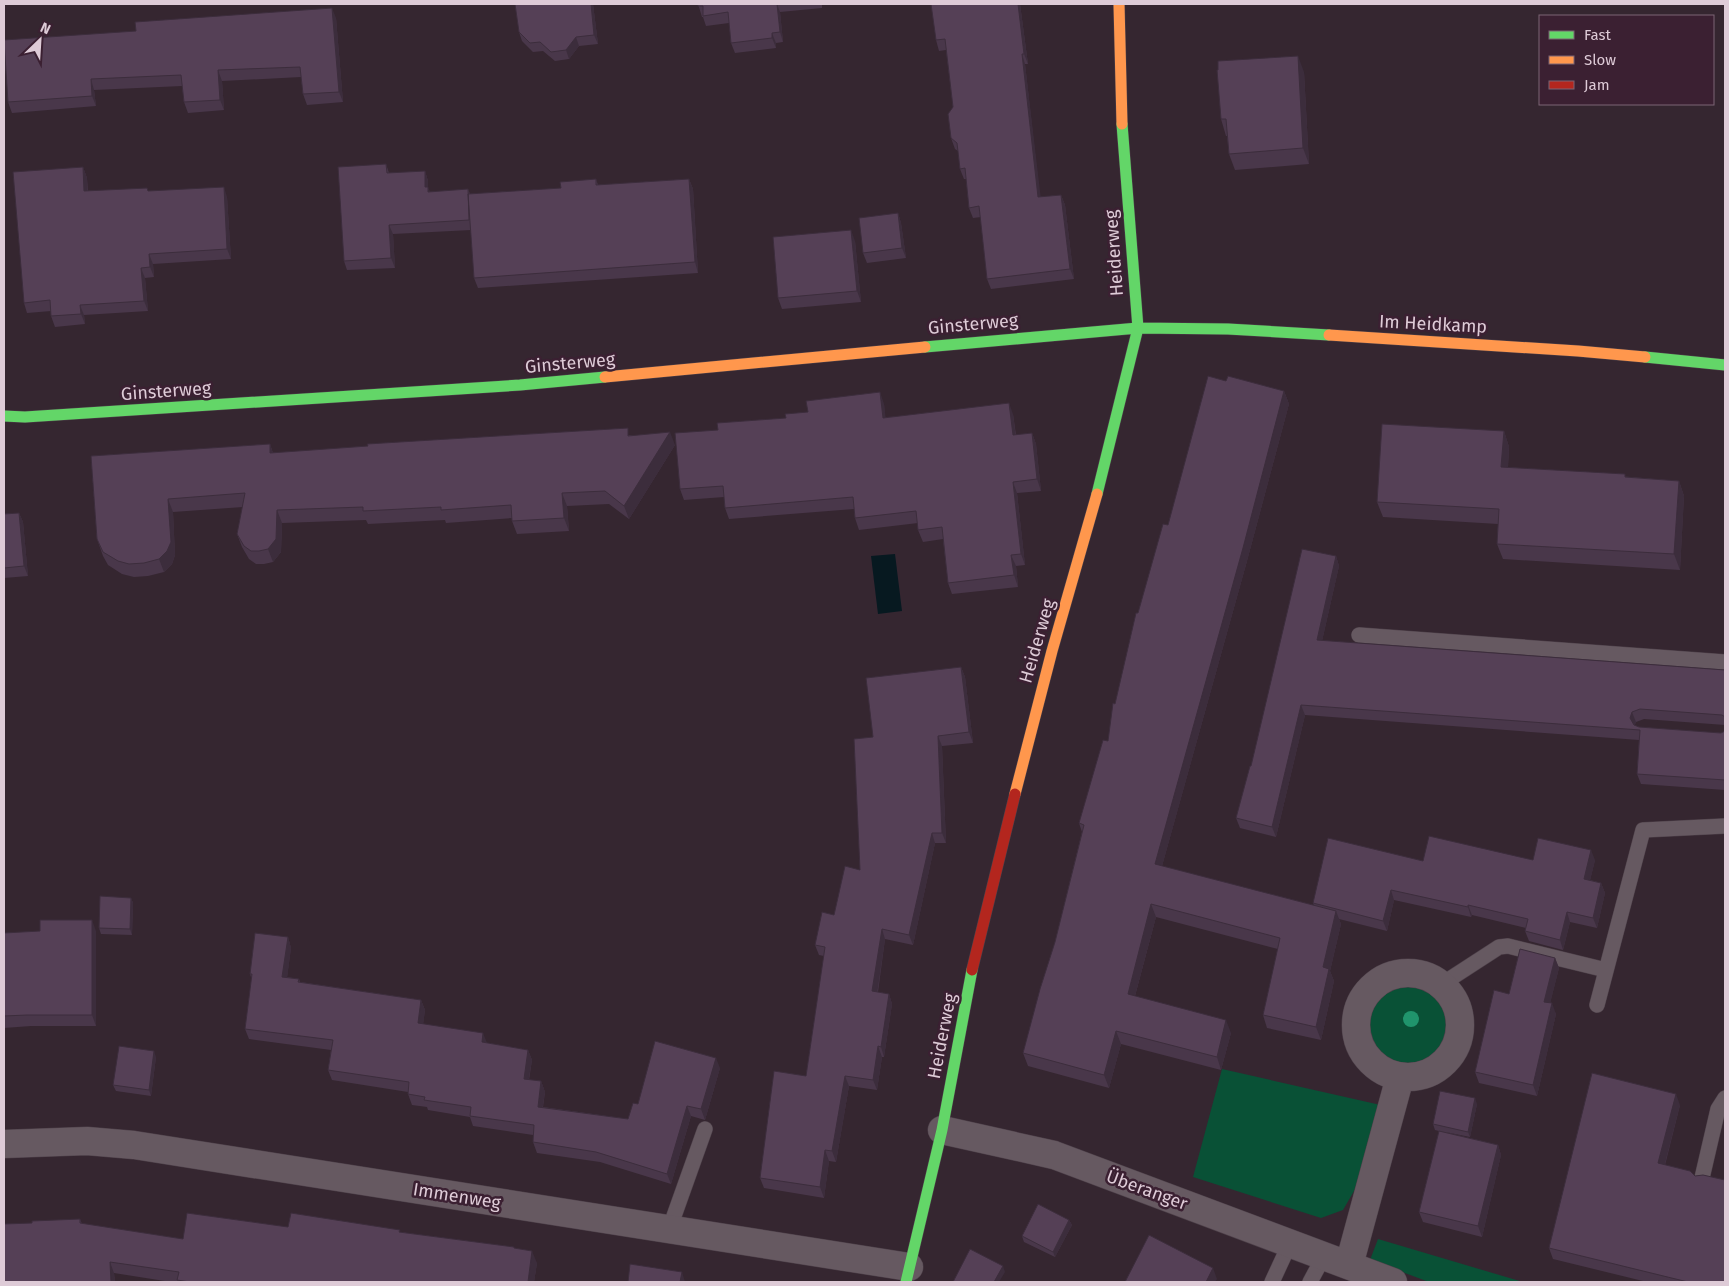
<svg xmlns="http://www.w3.org/2000/svg" width="1729" height="1286" viewBox="0 0 1729 1286" font-family="'Fira Sans',sans-serif">
<style>
.green{fill:#095136}
.water{fill:#071920}
.lines{fill:none;stroke-linecap:round;stroke-linejoin:round}
.lane-casing{stroke:#4e414a;stroke-width:16}
.street-casing{stroke:#4e414a;stroke-width:29}
.fast-casing{stroke:#4e414a;stroke-width:12}
.slow-casing{stroke:#4e414a;stroke-width:12}
.jam-casing{stroke:#4e414a;stroke-width:12}
.lane{stroke:#665961;stroke-width:15}
.street{stroke:#665961;stroke-width:28}
.fast{stroke:#63d668;stroke-width:11}
.slow{stroke:#ff974d;stroke-width:11}
.jam{stroke:#b3261e;stroke-width:11}
.tree{fill:#20946c}
.wall{fill:#49374a}
.shaded-wall{fill:#3c2d3c}
.building{fill:#554056;stroke:#3c2d3c}
.labels{text-anchor:middle;dominant-baseline:central;stroke-width:5;stroke-linejoin:round;paint-order:stroke}
.street-label{font-size:18px;fill:#decbd7;stroke:#3b2032}
</style>
<rect width="100%" height="100%" fill="#352630"/>
<path class="green" d="M1369 1024a40 40 0 1 1 80 0a40 40 0 1 1-80 0Z
M1222 1069 1385 1106 1354 1191 1343 1210 1321 1218 1193 1177Z
M1378 1239 1523 1282H1429L1370 1260Z"/>
<path class="water" d="M895 554 902 611 878 614 871 556Z"/>
<g class="lines">
<g class="lane-casing">
<path id="lane" d="M1359 635 1725 662
M1442 984 1499 947 1508 946 1606 970
M1597 1005 1643 830 1725 826
M1702 1178 1718 1109 1725 1098
M669 1230 705 1129
M1272 1282 1290 1243
M1310 1282 1324 1256"/>
</g>
<g class="street-casing">
<path id="street" d="M1356 1025a52 52 0 1 1 104 0a52 52 0 1 1-104 0Z
M942 1130 1054 1155 1393 1282
M4 1144 87 1141 134 1145 909 1267
M1349 1265 1400 1077"/>
</g>
<g class="fast-casing">
<path id="fast" d="M925 347 1138 328 1228 329 1329 335
M1645 357 1725 365
M4 416 25 417 520 385 605 377
M1097 494 1138 328 1122 124
M906 1282 942 1130 972 970"/>
</g>
<g class="slow-casing">
<path id="slow" d="M1119 4 1122 124
M1329 335 1578 351 1645 357
M605 377 925 347
M1015 794 1052 651 1097 494"/>
</g>
<g class="jam-casing">
<path id="jam" d="M972 970 1015 794"/>
</g>
<use href="#lane" class="lane"/>
<use href="#street" class="street"/>
<use href="#fast" class="fast"/>
<use href="#slow" class="slow"/>
<use href="#jam" class="jam"/>
</g>
<circle class="tree" cx="1411" cy="1019" r="8"/>
<path class="wall" d="M515 4H593L598 44 579 46 569 59 555 61 543 51 533 52 522 41 519 32Z
M698 4H822V8L780 12 783 42 776 43V48L735 53 731 43 729 23 706 26 703 17H702Z
M1020 4 1028 64H1025L1040 197 1061 195 1065 205 1074 279 991 289 987 279 981 217 973 218 969 208 966 179H964L960 169 958 151 955 149 951 138 953 107 946 50 939 51 936 40Z
M336 18 343 102 307 105 303 94 301 77 222 81 224 110 188 113 184 102 182 86 94 90 96 106 12 113 8 102 4 47Z
M1304 72 1309 164 1235 170 1229 154 1227 136H1226L1221 119Z
M386 164 389 173 425 171 428 181V188L430 192 468 189 470 194 561 188 596 179 598 185 689 179 693 189 698 273 478 288 474 278 471 230 393 234 395 268 347 270 344 261Z
M83 167 87 178 88 191H148L227 197 231 259 153 264 154 277 145 278 148 311 84 315 85 324 55 327 51 316V311L27 313 24 303Z
M898 213 901 223 906 258 867 263 863 253Z
M855 241 861 302 782 309 778 298Z
M1226 381 1284 391 1289 404 1247 561 1162 866 1314 906 1313 903 1423 861 1595 860 1590 880 1601 883 1605 893 1597 928 1570 922 1563 950 1529 941 1525 931 1526 928 1472 915 1471 917 1394 900 1387 931 1339 919 1341 924 1330 971 1334 981 1321 1040 1267 1028 1263 1015 1278 949 1156 917 1135 996 1231 1033 1221 1070 1121 1044 1109 1088 1028 1066 1023 1053 1055 942 1082 832 1079 823 1108 741 1115 704 1138 613 1168 525Z
M884 404 885 417 1013 414 1016 435 1032 433 1036 444 1041 491 1017 493 1025 565 1016 566 1018 587 952 594 948 583 943 539 923 542 918 530V523L859 530 855 518 854 509 729 519 725 508 724 497 684 500 680 489 718 430 786 418 808 412Z
M1504 431 1509 447 1508 467 1679 481 1684 496 1680 570 1503 559 1497 544 1498 524 1383 517 1377 502Z
M630 435 675 445 629 519 609 504 567 506 569 531 517 534 512 521V518L446 523 445 520 368 524 366 520 282 523 281 552 273 562 264 564H256L249 559 242 547 237 534 243 507 173 512 175 555 172 564 164 572 148 576 134 577 122 574 108 565 103 556 97 539 91 456 270 444 273 453Z
M19 513 23 522 28 576 4 578V514Z
M1336 556 1339 566 1322 641 1725 670V725L1644 719 1636 722 1634 726 1639 727 1721 733 1725 731V790L1641 784 1637 774 1639 740 1305 715 1276 837 1240 828 1236 818 1251 766Z
M961 667 965 677 973 743 942 746 946 843H935L913 945 885 939 878 992 889 994 892 1004 884 1057H882L877 1090 849 1086 836 1162 829 1161 824 1198 764 1188 760 1178 806 1076 824 956 819 955 815 945 834 915 860 870 873 737Z
M131 898 133 903 132 935 101 934 99 928Z
M96 931V1026H31L4 1028V933Z
M288 937 291 948 287 977 299 979 300 982 421 1000 425 1010 423 1024 487 1043 528 1050 532 1060 529 1080 541 1081 545 1092 543 1107 628 1119 638 1104 720 1068 705 1120 691 1116 671 1184 600 1162 537 1153 533 1142V1135L473 1126 470 1117 428 1110 427 1107 412 1105 408 1094V1092L332 1080 328 1070 331 1050 249 1039 245 1029 252 980 250 974Z
M1555 958 1559 968 1550 1003 1556 1014 1537 1096 1479 1083 1475 1072 1509 994Z
M156 1057 151 1096 116 1091 113 1085Z
M1477 1104 1470 1137 1445 1132 1498 1145 1501 1155 1482 1237 1423 1222 1419 1212 1439 1131 1435 1130 1433 1124Z
M1680 1105 1665 1165 1695 1176 1725 1282H1647L1553 1259 1549 1248Z
M80 1219 82 1224 183 1239 288 1227 400 1230V1232L514 1247V1248L537 1263 534 1282H171L114 1273 115 1282H4L32 1223Z
M1069 1220 1072 1225 1055 1257 1024 1242 1022 1236Z"/>
<path class="shaded-wall" d="M591 4H593L598 44 594 35Z
M777 4 780 12 783 42 780 32Z
M1018 4H1020L1028 64 1024 54Z
M332 8 336 18 343 102 339 92Z
M772 33 776 43V48L772 38Z
M576 37 579 46 569 59 566 50Z
M1022 54 1025 64 1042 208 1038 197Z
M1298 56 1304 72 1309 164 1303 148Z
M218 70 222 81 224 110 220 100Z
M91 79 94 90 96 106 92 96Z
M83 167 87 178 88 201 84 191Z
M425 171 428 181V188L432 196 425 187Z
M689 179 693 189 698 273 695 262Z
M224 187 227 197 231 259 227 249Z
M1061 195 1065 205 1074 279 1070 269Z
M898 213 901 223 906 258 902 248Z
M389 225 393 234 395 268 391 258Z
M851 230 855 241 861 302 857 291Z
M149 254 153 264 154 277 150 267Z
M141 268 145 278 148 311 144 301Z
M80 305 84 315 85 324 81 314Z
M1284 391 1289 404 1247 561 1159 877 1155 864Z
M880 392 884 404 887 429 883 418Z
M1009 403 1013 414 1017 447 1013 435Z
M1504 431 1509 447 1507 482 1501 467Z
M670 432 675 445 629 519 624 506Z
M1032 433 1036 444 1041 491 1037 479Z
M270 444 274 457 270 453Z
M1679 481 1684 496 1680 570 1674 554Z
M1013 482 1017 493 1025 565 1021 554Z
M562 493 567 506 569 531 564 518Z
M168 499 173 512 175 555 172 564 164 572 159 559Z
M277 510 282 523 281 552 273 562 268 549Z
M19 513 23 522 28 576 24 566Z
M1011 555 1016 566 1018 587 1014 575Z
M1336 556 1339 566 1320 650 1317 640Z
M961 667 965 677 973 743 969 732Z
M1301 705 1305 715 1276 837 1272 827Z
M1632 712 1636 722 1634 728 1630 718Z
M938 736 942 746 946 843 942 833Z
M932 833 935 843 913 945 909 935Z
M1591 850 1595 860 1588 889 1584 879Z
M1601 883 1605 893 1597 928 1593 918Z
M1391 890 1394 900 1387 931 1383 921Z
M131 898 133 903 132 935 130 929Z
M1151 904 1156 917 1132 1007 1128 994Z
M1468 905 1472 915 1471 917 1468 907Z
M1336 911 1341 924 1330 971 1334 981 1321 1040 1316 1027 1323 967Z
M1567 912 1570 922 1563 950 1560 940Z
M92 920 96 931V1026L92 1015Z
M882 929 885 939 876 1001 872 991Z
M288 937 291 948 286 987 282 977Z
M1555 958 1559 968 1548 1012 1544 1002Z
M889 994 892 1004 884 1057 881 1047Z
M421 1000 425 1010 422 1033 418 1023Z
M1552 1003 1556 1014 1537 1096 1533 1085Z
M1226 1020 1231 1033 1221 1070 1217 1057Z
M1116 1031 1121 1044 1109 1088 1104 1075Z
M483 1033 487 1043 482 1042Z
M878 1046 882 1057 877 1090 873 1080Z
M528 1050 532 1060 527 1089 524 1079Z
M154 1051 156 1057 151 1096 149 1090Z
M716 1058 720 1068 705 1120 701 1109Z
M845 1076 849 1086 836 1162 832 1151Z
M541 1081 545 1092 541 1117 538 1107Z
M1676 1094 1680 1105 1662 1175 1658 1163Z
M1475 1098 1477 1104 1470 1137 1468 1132Z
M687 1106 691 1116 671 1184 667 1174Z
M1498 1145 1501 1155 1482 1237 1478 1226Z
M825 1150 829 1161 824 1198 820 1187Z
M1069 1220 1072 1225 1055 1257 1053 1252Z
M532 1251 537 1263 534 1282H528Z
M110 1262 114 1273 115 1282H111Z
M1003 1266 1005 1272 999 1282H994Z
M1213 1268 1217 1279 1215 1282H1206Z
M682 1272 685 1282H680Z"/>
<path class="building" d="M515 4H591L594 35 576 37 566 50 551 52 540 42 530 43 519 32Z
M698 4H777L780 32 772 33V38L731 43 728 12 703 16V6H698Z
M931 4H1018L1024 54H1022L1038 197 1061 195 1070 269 987 279 979 206 969 208 965 168 960 169 957 143 951 138 948 114 953 107 945 39 936 40Z
M332 8 339 92 303 94 300 67 218 70 220 100 184 102 181 75 91 79 92 96 8 102 4 40 136 31 135 22Z
M1298 56 1303 148 1229 154 1226 119H1221L1217 70H1218V61Z
M386 164 387 173 425 171V187H428V192L468 189 469 220 389 225 391 258 344 261 338 167Z
M83 167 84 191 147 188 148 191 224 187 227 249 149 254 150 267 141 268 144 301 80 305 81 314 51 316 50 300 24 303 13 172Z
M596 179V185L689 179 695 262 474 278 468 194 561 188 560 182Z
M898 213 902 248 863 253 859 218Z
M851 230 857 291 778 298 773 237Z
M1208 376 1226 381 1228 376 1284 391 1243 548 1155 864 1336 911 1323 967 1329 969 1316 1027 1263 1015 1280 938 1151 904 1128 994 1226 1020 1217 1057 1116 1031 1104 1075 1023 1053 1040 989 1055 942 1084 825 1079 823 1103 740 1108 741 1113 703 1115 704 1136 613H1138L1163 524 1168 525Z
M880 392 883 418 1009 403 1013 435 1032 433 1037 479 1013 482 1021 554 1011 555 1014 575 948 583 942 527 918 530 916 511 855 518 853 497 725 508 723 486 680 489 675 433 718 430 717 423 786 418 785 414 808 412 806 401Z
M1382 424 1504 431 1501 467 1625 474V477L1679 481 1674 554 1497 544 1499 509 1377 502Z
M628 428V436L670 432 624 506 605 491 562 493 564 518 512 521 511 505 441 510V507L363 511V507L277 510 276 539 268 549 259 551H251L244 546 237 534 245 493 168 499 171 542 167 551 159 559 144 563 129 564 118 561 103 552 97 539 91 456 270 444V453L368 446 367 444Z
M19 513 24 566 4 568V514Z
M1302 549 1336 556 1317 640 1725 670V717L1722 715 1640 709 1632 712 1630 718 1634 725 1639 727 1721 733 1725 731V780L1637 774 1640 730 1301 705 1272 827 1236 818 1250 766H1251Z
M961 667 969 732 938 736 942 833H932L909 935 882 929 872 991 889 994 881 1047 878 1046 873 1080 845 1076 832 1151 825 1150 820 1187 760 1178 774 1071 806 1076 825 947 815 945 822 912 834 915 845 866 860 870 854 739 873 737 866 678Z
M1429 836 1533 860 1538 838 1591 850 1584 879 1601 883 1593 918 1567 912 1560 940 1525 931 1528 919 1468 905V907L1391 890 1383 921 1313 903 1328 838 1423 861Z
M100 896 131 898 130 929 99 928Z
M40 920H92V1015H27L4 1016V933L40 931Z
M255 933 288 937 282 977 299 979 298 982 421 1000 418 1023 483 1033 482 1042 528 1050 524 1079 541 1081 538 1107 628 1119 633 1103 638 1104 655 1041 716 1058 701 1109 687 1106 667 1174 596 1152 533 1142 534 1125 470 1116 471 1107 424 1100 425 1097 408 1094 409 1082 328 1070 333 1040 245 1029 252 974H250Z
M1520 949 1555 958 1544 1002 1552 1003 1533 1085 1475 1072 1494 990 1509 994Z
M119 1046 154 1051 149 1090 113 1085Z
M1592 1073 1676 1094 1658 1163 1690 1171 1695 1176 1703 1175 1725 1180V1282H1688L1549 1248Z
M1440 1091 1475 1098 1468 1132 1433 1124Z
M1439 1131 1498 1145 1478 1226 1419 1212Z
M1038 1204 1069 1220 1053 1252 1022 1236Z
M187 1213 288 1227 291 1213 400 1230 399 1232 514 1247V1248L532 1251 528 1282H190L177 1280 179 1272 110 1262 111 1282H4V1224L32 1223V1221L80 1219V1223L183 1239Z
M1149 1235 1213 1268 1206 1282H1125Z
M970 1249 1003 1266 994 1282H953Z
M630 1264 682 1272 680 1282H628Z"/>
<g class="labels">
<g class="street-label">
<text transform="translate(1114 253) rotate(-94)">Heiderweg</text>
<text transform="translate(973 324) rotate(-5)">Ginsterweg</text>
<text transform="translate(1433 324) rotate(3)">Im Heidkamp</text>
<text transform="translate(570 363) rotate(-5)">Ginsterweg</text>
<text transform="translate(166 391) rotate(-4)">Ginsterweg</text>
<text transform="translate(1037 641) rotate(-74)">Heiderweg</text>
<text transform="translate(942 1036) rotate(-79)">Heiderweg</text>
<text transform="translate(1147 1190) rotate(20)">Überanger</text>
<text transform="translate(457 1196) rotate(9)">Immenweg</text>
</g>
</g>
<rect width="1729" height="1286" fill="none" stroke="#decbd7" stroke-width="10"/>
<rect x="1539" y="15" width="175" height="90" fill="#3b2032" stroke="#7c6474"/>
<rect x="1549" y="31" width="25" height="8" fill="#63d668" stroke="#7c6474"/>
<text x="1584" y="40" font-size="15" fill="#decbd7">Fast</text>
<rect x="1549" y="56" width="25" height="8" fill="#ff974d" stroke="#7c6474"/>
<text x="1584" y="65" font-size="15" fill="#decbd7">Slow</text>
<rect x="1549" y="81" width="25" height="8" fill="#b3261e" stroke="#7c6474"/>
<text x="1584" y="90" font-size="15" fill="#decbd7">Jam</text>
<g transform="translate(40 40) rotate(25)" stroke="#3b2032" stroke-width="4" paint-order="stroke">
<path d="M0-4L9 19L0 12L-9 19Z" fill="#decbd7"/>
<text y="-8" font-size="14" font-weight="bold" text-anchor="middle" fill="#decbd7">N</text>
</g>
</svg>
